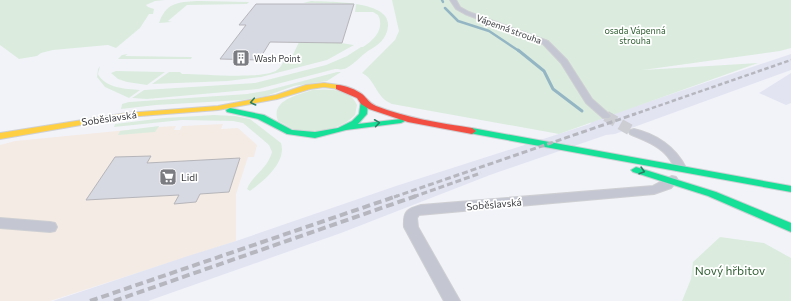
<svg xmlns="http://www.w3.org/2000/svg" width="791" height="301" viewBox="0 0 791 301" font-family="Commissioner,sans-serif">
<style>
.commercial{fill:#f4ebe4}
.built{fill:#e2e4f1}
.green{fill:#dbecde}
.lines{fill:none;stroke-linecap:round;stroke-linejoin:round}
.stream-far1{stroke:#94b6c4;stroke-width:2.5}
.stream{stroke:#94b6c4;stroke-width:3}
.building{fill:#d6d8e2;stroke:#b6b6ba}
.street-tunnel{stroke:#cdced4;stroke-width:11;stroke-dasharray:11 5.5;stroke-linecap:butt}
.street-casing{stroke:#cecfd3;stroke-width:2}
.fast-casing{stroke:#cecfd3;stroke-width:2}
.slow-casing{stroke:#cecfd3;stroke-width:2}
.jam-casing{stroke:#cecfd3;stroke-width:2}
.street{fill:#c4c6d2;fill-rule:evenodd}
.fast{fill:#16e098;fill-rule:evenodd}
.slow{fill:#ffcf43;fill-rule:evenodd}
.jam{fill:#f24e42;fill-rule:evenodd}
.rail-far2{stroke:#b6b7be;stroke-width:2.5;stroke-dasharray:4.5 2.5;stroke-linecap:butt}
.rail-far1{stroke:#b6b7be;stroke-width:3;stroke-dasharray:6 3;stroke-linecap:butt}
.rail{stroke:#b6b7be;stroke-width:4;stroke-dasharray:8 4;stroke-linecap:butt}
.oneway{stroke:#2c7e63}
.labels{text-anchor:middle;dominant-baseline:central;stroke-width:3.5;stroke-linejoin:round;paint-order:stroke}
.far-street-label{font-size:9px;fill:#3b3c40;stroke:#fff}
.far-park-label{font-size:9px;fill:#2f5e32;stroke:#fff}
.far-poi-label{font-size:9px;fill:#3b3c40;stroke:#fff;text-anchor:start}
.street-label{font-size:10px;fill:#3b3c40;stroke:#fff}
.poi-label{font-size:10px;fill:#3b3c40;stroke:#fff;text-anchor:start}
.near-park-label{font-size:12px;fill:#2f5e32;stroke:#fff}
</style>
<rect width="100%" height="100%" fill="#f2f3f9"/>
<path class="commercial" d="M223 124 221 129 238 128 257 145 254 157H248L236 194V241L50 301H0V145L15 141 158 127 176 126 174 130H180L182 126Z"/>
<path class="built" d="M791 54V70L615 134 606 135 490 175 341 233 148 301H53L188 256 236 241 396 186 590 124 593 120 618 112Z
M791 73V103L786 105 759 93Z"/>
<path class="green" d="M0 0H165L155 1 146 5 148 7 154 9 153 14H149L140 28 116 48 108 45 53 50 41 53 37 56 19 59 0 45Z
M392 0H791V48L780 51 643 70 758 63 559 134 392 104C375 97 376 80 362 73L395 40 399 31Z
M197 1H200L249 2 247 4 187 5 168 21 172 22 159 23C166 3 177 2 197 1Z
M311 1C328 2 391 0 388 26 387 39 378 45 368 51 362 55 350 68 344 69 341 70 337 69 335 69L258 89 147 99 132 98 144 90 255 83 326 65 347 56 361 47H363C374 40 385 29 378 15L373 12H355L356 4 303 3Z
M299 42 341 43 354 45 327 60 261 77 228 81 152 84 169 72H180L182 74C204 74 254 79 273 72 279 70 281 66 284 61H290Z
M128 54 125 56 192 57 191 59H118L122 55Z
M100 66 98 74C105 88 126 89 140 90L129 98 105 87 97 77 98 69Z
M116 71 165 72 147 85 127 82 118 79 111 73Z
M337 72H341L327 81 294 86 266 96 243 100 156 105 121 109 122 104 129 102 247 94 265 91Z
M312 90C327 89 350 88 357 105L355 115C342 129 313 136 295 130 289 128 284 123 278 121 270 100 298 95 312 90Z
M214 115 235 116 250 119 281 143C287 162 264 181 250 191L247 189C252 175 267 170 272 152L269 145 243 123 233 121 182 120 114 127 115 124 164 118Z
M159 126 155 132 118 135 120 131Z
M720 237 764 243 791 258V301H682L691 279 693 262Z"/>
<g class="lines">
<path class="stream-far1" d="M442 0 443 2
M445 8 458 21 489 31 519 51"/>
<path class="stream" d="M518 50 544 71 553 89 582 111"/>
</g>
<path class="building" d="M256 4H354L342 43 270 42 259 60 220 59 246 25H239Z
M151 156 147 163 240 158 229 192 200 194 196 202 174 204 179 195 86 200 115 157Z"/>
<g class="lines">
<path class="street-tunnel" d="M606 116 634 132"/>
<g class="street-casing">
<path id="street" d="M450 0H456L460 7 469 12 548 41 567 60 592 99 609 114 611 116 609 118H603L586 103 561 63 543 44 465 14 456 9Z
M634 129C656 134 676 147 686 168L684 171H676C673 166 672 161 668 157 659 145 643 140 630 134L629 132 630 130Z
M672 176 676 177 678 180 671 188 654 194 419 215 417 218 418 227 460 301H444L404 227C403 211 407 209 421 205L653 186Z
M0 218 50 222 55 223 57 227 55 231 50 232 0 228Z"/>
</g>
<g class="fast-casing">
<path id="fast" d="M361 100H364L368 102 367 114 358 124 401 119 405 121 401 123 346 130 315 138 287 134 258 119 227 112 226 110 230 108 264 115 292 130 315 132 338 128 352 121 359 114Z
M472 128 791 186V192L469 133 468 131 469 129Z
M636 167 716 192 791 223V232L708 196 633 172 631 170Z"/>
</g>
<g class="slow-casing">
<path id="slow" d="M324 83 339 85 343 87 339 89 324 87 310 89 277 99 218 110 127 117 0 139V133L127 113 218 106 276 95 306 85Z"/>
</g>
<g class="jam-casing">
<path id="jam" d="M336 85C343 84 357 90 362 94 367 98 369 103 376 106 407 118 440 123 472 128L476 131 472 134 408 122 369 109 361 104 357 98 336 89Z"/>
</g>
<use href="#street" class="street"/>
<use href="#fast" class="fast"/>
<use href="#slow" class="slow"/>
<use href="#jam" class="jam"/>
<path class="rail-far2" d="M632 115 791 60"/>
<path class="rail-far1" d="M394 197 635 114
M413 197 481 173"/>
<path class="rail" d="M90 301 397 196
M114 301 416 196"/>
</g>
<defs><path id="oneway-chevron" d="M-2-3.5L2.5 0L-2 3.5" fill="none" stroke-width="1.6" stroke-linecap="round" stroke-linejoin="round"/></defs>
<g class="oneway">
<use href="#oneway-chevron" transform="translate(253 102) rotate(168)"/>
<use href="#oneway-chevron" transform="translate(377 123) rotate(-8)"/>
<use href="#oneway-chevron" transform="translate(642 171) rotate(16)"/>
</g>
<defs>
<g id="building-square" transform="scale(0.9)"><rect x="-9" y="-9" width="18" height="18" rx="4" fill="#7b7c81" stroke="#fff"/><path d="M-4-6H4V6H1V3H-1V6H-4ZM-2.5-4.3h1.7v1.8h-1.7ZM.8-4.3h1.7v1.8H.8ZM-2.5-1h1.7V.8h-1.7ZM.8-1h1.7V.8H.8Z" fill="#fff"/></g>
<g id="supermarket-square" transform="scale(0.9)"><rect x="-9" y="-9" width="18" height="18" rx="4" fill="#7b7c81" stroke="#fff"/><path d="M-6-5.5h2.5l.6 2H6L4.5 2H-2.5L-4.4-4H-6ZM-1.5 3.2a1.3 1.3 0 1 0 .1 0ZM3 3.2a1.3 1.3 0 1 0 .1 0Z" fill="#fff"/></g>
</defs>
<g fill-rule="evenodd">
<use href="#building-square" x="241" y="58"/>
<use href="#supermarket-square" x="168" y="177"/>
</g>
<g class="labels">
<g class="far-street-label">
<text transform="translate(509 29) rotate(20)">Vápenná strouha</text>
</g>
<g class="far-park-label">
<text x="635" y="30">osada Vápenná<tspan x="635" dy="10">strouha</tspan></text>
</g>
<g class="far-poi-label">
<text x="254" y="58">Wash Point</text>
</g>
<g class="street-label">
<text transform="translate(109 118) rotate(-8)">Soběslavská</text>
<text transform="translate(494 204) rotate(-5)">Soběslavská</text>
</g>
<g class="poi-label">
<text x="181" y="177">Lidl</text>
</g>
<g class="near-park-label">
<text x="730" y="270">Nový hřbitov</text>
</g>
</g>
</svg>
